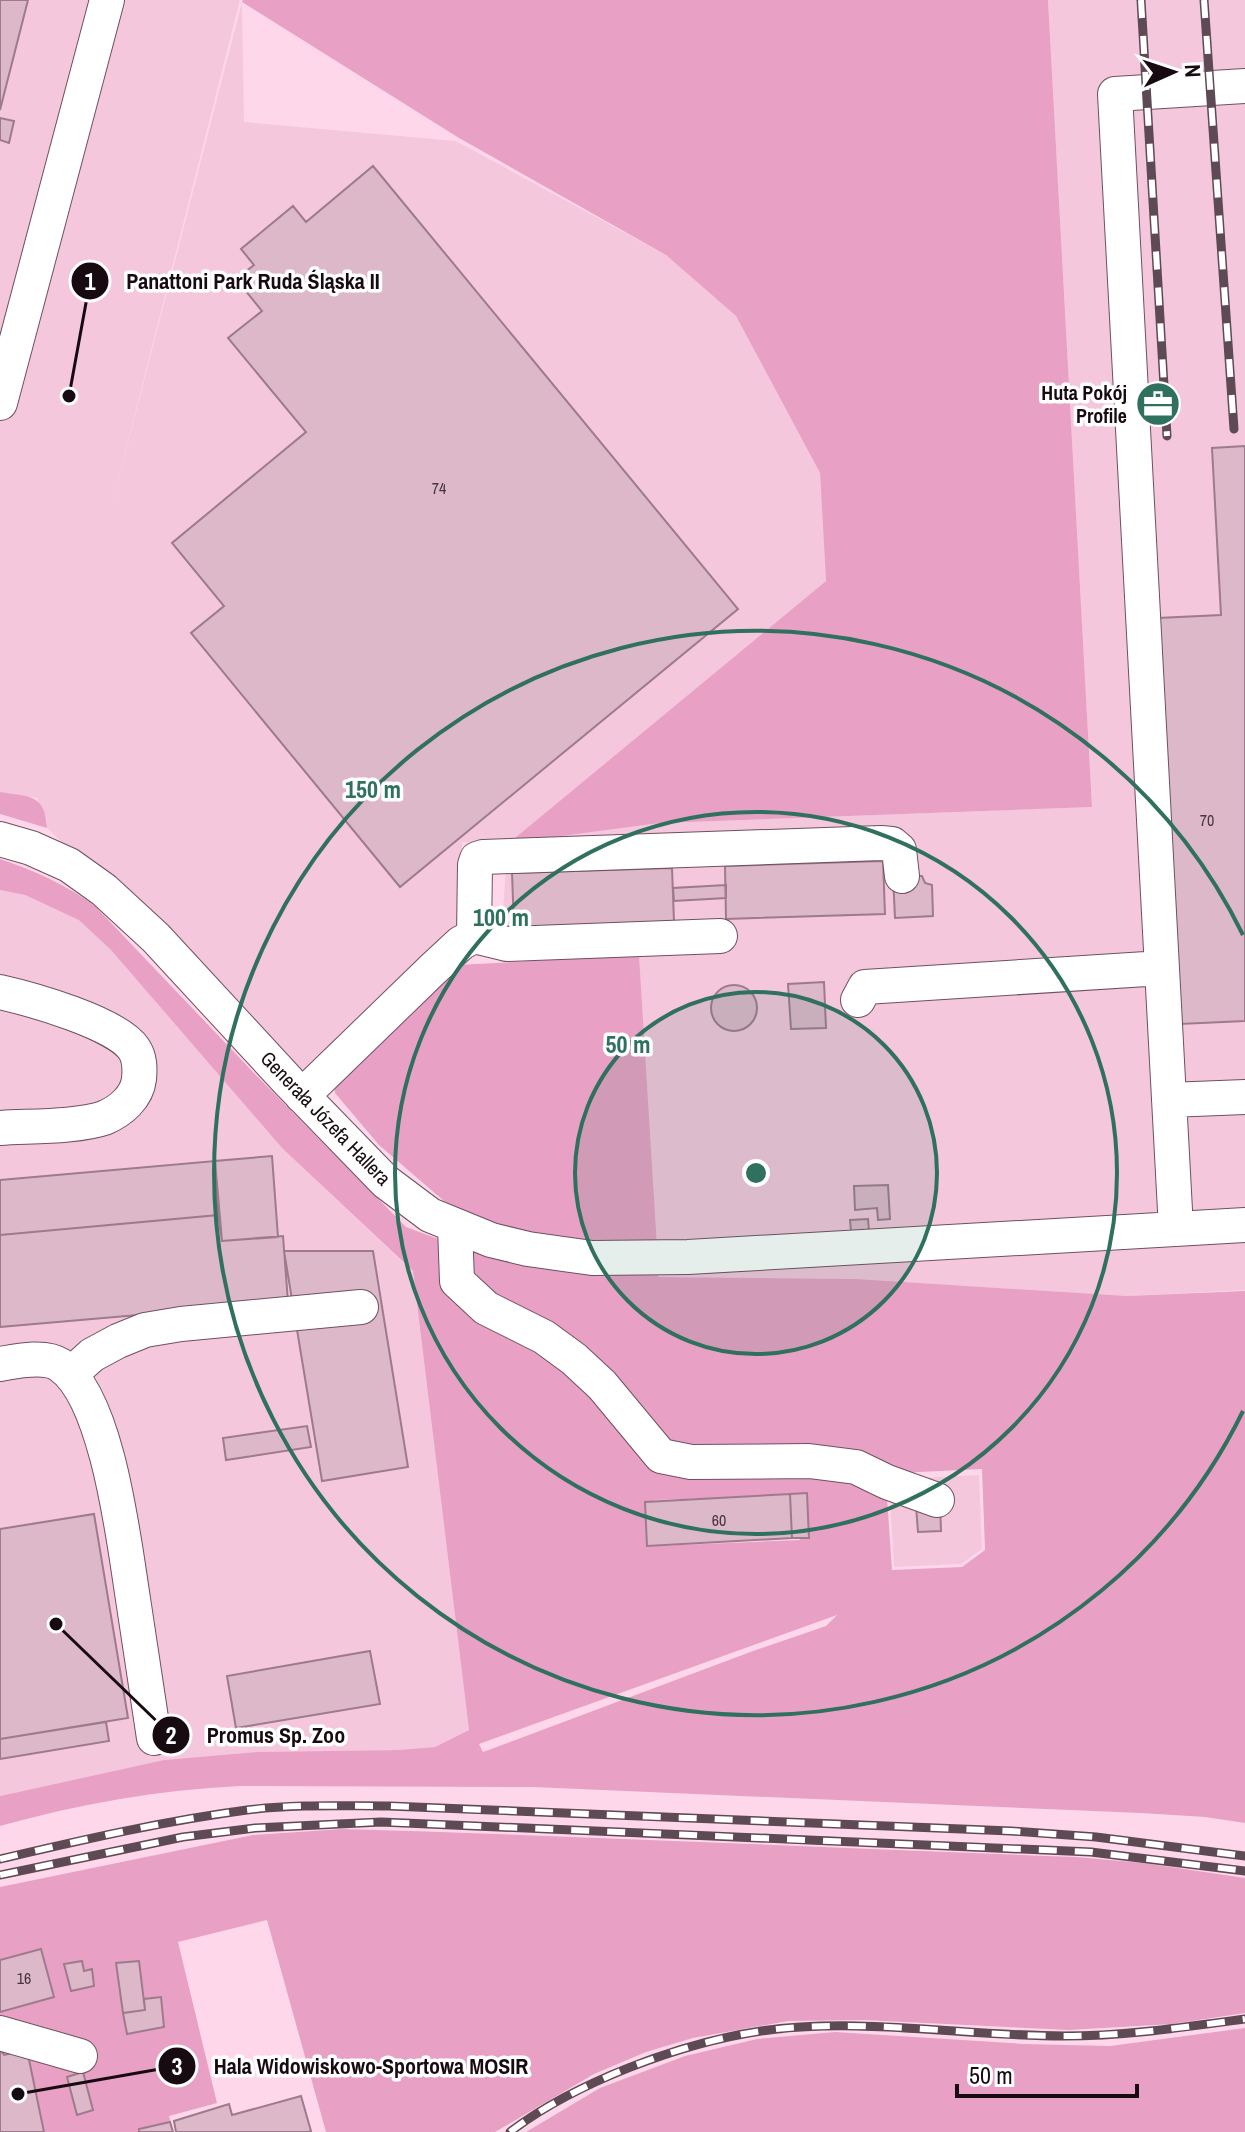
<svg xmlns="http://www.w3.org/2000/svg" width="1245" height="2132" viewBox="0 0 1245 2132" font-family="'Archivo Narrow',sans-serif">
<style>
.built{fill:#f4c7dc}
.green{fill:#e8a1c5;fill-rule:evenodd}
.building{fill:#ddb8c9;stroke:#9d7b8c;stroke-width:2}
.lines{fill:none;stroke-linecap:round;stroke-linejoin:round}
.minor-casing{stroke:#6f505f;stroke-width:36}
.minor{stroke:#fff;stroke-width:34}
.rail-casing{stroke:#5e4a54;stroke-width:9}
.rail{stroke:#fff;stroke-width:6;stroke-dasharray:18;stroke-linecap:butt}
.ring{fill:none;stroke:#30705e;stroke-width:4}
.labels{text-anchor:middle;dominant-baseline:central;stroke-width:7;stroke-linejoin:round;paint-order:stroke}
.number-label{font-size:16px;fill:#48363f}
.poi-label{font-size:20px;font-weight:bold;fill:#170b11;stroke:#fff;text-anchor:end}
.street-label{font-size:20px;fill:#170b11;stroke:#fff}
.centre{fill:#30705e;stroke:#fff;stroke-width:4}
.ring-label{font-size:24px;text-anchor:middle;font-weight:bold;fill:#30705e;stroke:#fff;stroke-width:7;stroke-linejoin:round;paint-order:stroke}
.leader{fill:none;stroke:#170b11;stroke-width:3}
.callout-dot{fill:#170b11;stroke:#fff;stroke-width:3}
.mark-label{font-size:24px;text-anchor:middle;font-weight:bold;fill:#fff}
.callout-label{font-size:22px;text-anchor:middle;font-weight:bold;fill:#170b11;stroke:#fff;stroke-width:7;stroke-linejoin:round;paint-order:stroke}
</style>
<rect width="100%" height="100%" fill="#fed8ea"/>
<path class="built" d="M0 0H240L109 516 242 2 244 122 456 141 666 255 736 316 820 473 826 581 511 843 660 823 1092 807 1048 0H1245V1290L1127 1296 857 1279 659 1277 639 956 499 962 508 843 462 842V923L302 1077 47 828V818L37 798 0 792Z
M0 890 25 895 79 919 111 950 282 1148 413 1272 469 1730 435 1747 398 1750 256 1752 164 1760 0 1796Z
M979 1475 982 1549 961 1564 894 1567 890 1498 903 1479Z"/>
<path class="green" d="M243 0H1048L1092 807 660 823 509 843 826 581 820 473 736 316 666 255 459 138 242 2Z
M0 792C29 797 45 793 47 828L0 814Z
M0 859C35 871 65 884 95 906L254 1073 406 1227 441 1240 443 1274C455 1287 469 1303 483 1313 512 1332 546 1341 574 1364 606 1392 626 1425 646 1463L648 1449C688 1485 760 1462 810 1466 844 1469 862 1474 892 1489L887 1498 892 1570 962 1567 985 1550 982 1469 898 1473 869 1461 811 1452 695 1454 670 1447 610 1382 581 1356 549 1333 490 1304 465 1280 463 1236C523 1264 586 1268 652 1266L659 1277 857 1279 1127 1296 1245 1291V1823L1205 1817 1141 1813 533 1787 240 1786C159 1790 78 1804 0 1826V1796L164 1760 256 1752 398 1750 435 1747 469 1730 413 1271 282 1148 111 950 79 920 25 895 0 890ZM798 1495 800 1540 656 1546 654 1500ZM837 1615 826 1626 753 1651 483 1752 479 1744Z
M639 955 657 1245H592L495 1227 444 1201 379 1145 335 1093 333 1081 458 965Z
M342 1829C587 1836 831 1848 1076 1857L1144 1863 1245 1878V2013L1172 2024 1069 2030 864 2020 788 2021 693 2038 646 2052 594 2074 495 2132H326L267 1920 178 1942 217 2103 169 2116 173 2132H0V1887L253 1835Z
M1245 2028V2132H526L600 2088 685 2056 757 2039 835 2032 1024 2044 1110 2046Z"/>
<path class="building" d="M0 0H28L0 110Z
M0 118 14 121 9 143 0 140Z
M373 166 738 609 400 887 191 633 224 606 172 543 306 432 228 338 262 311 236 279 254 265 241 249 293 206 306 222Z
M1245 446V1021L1180 1024 1158 618 1221 615 1212 448Z
M883 861 885 914 726 919 725 866Z
M672 868 674 922 514 927 512 873Z
M893 876H922L925 883 932 885 933 916 895 918Z
M726 885V898L674 901 673 888Z
M824 982 826 1028 791 1029 788 984Z
M711 1008a23 23 0 1 1 46 0a23 23 0 1 1-46 0Z
M272 1156 278 1237 222 1241 215 1161Z
M215 1161 218 1215 0 1235V1180Z
M888 1185 890 1219 878 1220 877 1208 855 1210 854 1186Z
M218 1215 222 1241 283 1236 288 1302 0 1327V1235Z
M868 1219 869 1231 851 1232 850 1220Z
M284 1251H373L408 1467 322 1481Z
M307 1426 311 1447 226 1460 223 1438Z
M807 1493 809 1538H792L790 1494Z
M790 1494 792 1538 647 1546 645 1502Z
M940 1504 941 1531 918 1532 916 1506Z
M94 1514 128 1718 0 1739V1529Z
M370 1651 380 1704 236 1728 227 1676Z
M106 1722 109 1741 0 1759V1739Z
M41 1949 54 1997 0 2012V1960Z
M82 1961 84 1971 92 1969 94 1986 71 1991 64 1964Z
M139 1961 145 2010 123 2013 116 1963Z
M161 1997 164 2027 127 2034 123 2013 145 2010 144 1999Z
M0 2049 4 2055 27 2050 44 2132H0Z
M83 2072 93 2110 77 2115 67 2077Z
M301 2096 311 2131 308 2132H176L174 2121 229 2104 232 2115Z
M170 2122 173 2132H139V2129Z"/>
<g class="lines">
<g class="minor-casing">
<path id="minor" d="M0 403 107 0
M0 839 31 848 69 865 104 890 156 938 289 1082 386 1182 430 1215 491 1240 528 1249 592 1258 688 1257 1245 1225
M474 936 507 944 720 936
M0 992C31 999 117 1023 134 1049 140 1058 140 1068 139 1079 137 1097 121 1111 104 1118 78 1127 29 1126 0 1128
M858 1000 865 987 1162 968
M302 1096 433 969 461 943 474 936 475 865 477 859 483 857 881 843 892 844 899 850 902 876
M1169 1100 1245 1097
M455 1226 457 1281 486 1308 544 1337 574 1359 602 1385 661 1456 691 1462 809 1461 856 1467 887 1482 937 1500
M1176 1229 1115 94 1245 86
M0 1364C17 1361 45 1355 60 1365 108 1398 124 1542 133 1599 140 1646 147 1692 154 1738
M71 1374 92 1355 118 1341 145 1330 181 1324 361 1307
M0 2033 80 2056"/>
</g>
<use href="#minor" class="minor"/>
<g class="rail-casing">
<path id="rail" d="M1141 0 1167 436
M1204 0 1234 429
M0 1859C82 1840 163 1821 247 1810 294 1804 342 1806 389 1806L1011 1831 1096 1837 1245 1856
M0 1875 183 1837 255 1828 381 1822 1091 1852 1245 1871
M510 2132C574 2083 680 2043 761 2031 859 2017 965 2036 1064 2036 1125 2036 1185 2027 1245 2019"/>
</g>
<use href="#rail" class="rail"/>
</g>
<circle cx="756" cy="1173" r="181" fill="#30705e" fill-opacity=".12"/>
<g class="ring">
<circle cx="756" cy="1173" r="181"/>
<circle cx="756" cy="1173" r="361"/>
<path d="M1243 1411A542 542 0 1 1 1243 935"/>
</g>
<defs>
<g id="office-disc" transform="scale(2.3)"><circle r="9.5" fill="#30705e" stroke="#fff"/><path d="M-6-3h4V-5.5h4V-3h4V5H-6ZM-1-4.5V-3h2v-1.5ZM-6 0V1H6V0Z" fill="#fff"/></g>
</defs>
<g fill-rule="evenodd">
<use href="#office-disc" x="1158" y="404"/>
</g>
<g class="labels">
<g class="number-label">
<text x="439" y="488">74</text>
<text x="1207" y="820">70</text>
<text x="719" y="1520">60</text>
<text x="24" y="1978">16</text>
</g>
<g class="poi-label">
<text x="1127" y="392">Huta Pokój<tspan x="1127" dy="23">Profile</tspan></text>
</g>
<g class="street-label">
<text transform="translate(326 1118) rotate(46)">Generała Józefa Hallera</text>
</g>
</g>
<circle cx="756" cy="1173" r="12" class="centre"/>
<g class="ring-label">
<text x="373" y="798">150 m</text>
<text x="501" y="926">100 m</text>
<text x="628" y="1053">50 m</text>
</g>
<path class="leader" d="M69 396L90 281M56 1624L171 1735M18 2094L177 2066"/>
<g class="callout-dot">
<circle cx="69" cy="396" r="8"/>
<circle cx="56" cy="1624" r="8"/>
<circle cx="18" cy="2094" r="8"/>
<circle cx="90" cy="281" r="20"/>
<circle cx="171" cy="1735" r="20"/>
<circle cx="177" cy="2066" r="20"/>
</g>
<g class="mark-label">
<text x="90" y="290">1</text>
<text x="171" y="1744">2</text>
<text x="177" y="2075">3</text>
</g>
<g class="callout-label">
<text x="253" y="289">Panattoni Park Ruda Śląska II</text>
<text x="276" y="1743">Promus Sp. Zoo</text>
<text x="371" y="2074">Hala Widowiskowo-Sportowa MOSIR</text>
</g>
<g transform="translate(1173 72) rotate(87)" stroke="#ffffff" stroke-width="6" paint-order="stroke">
<path d="M0-6L14 30L0 20L-14 30Z" fill="#170b11"/>
<text y="-12" font-size="22" font-weight="bold" text-anchor="middle" fill="#170b11">N</text>
</g>
<path d="M957 2084v12h180v-12" fill="none" stroke="#170b11" stroke-width="4"/>
<text x="969" y="2084" font-size="24" fill="#170b11" stroke="#ffffff" stroke-width="6" paint-order="stroke">50 m</text>
</svg>
